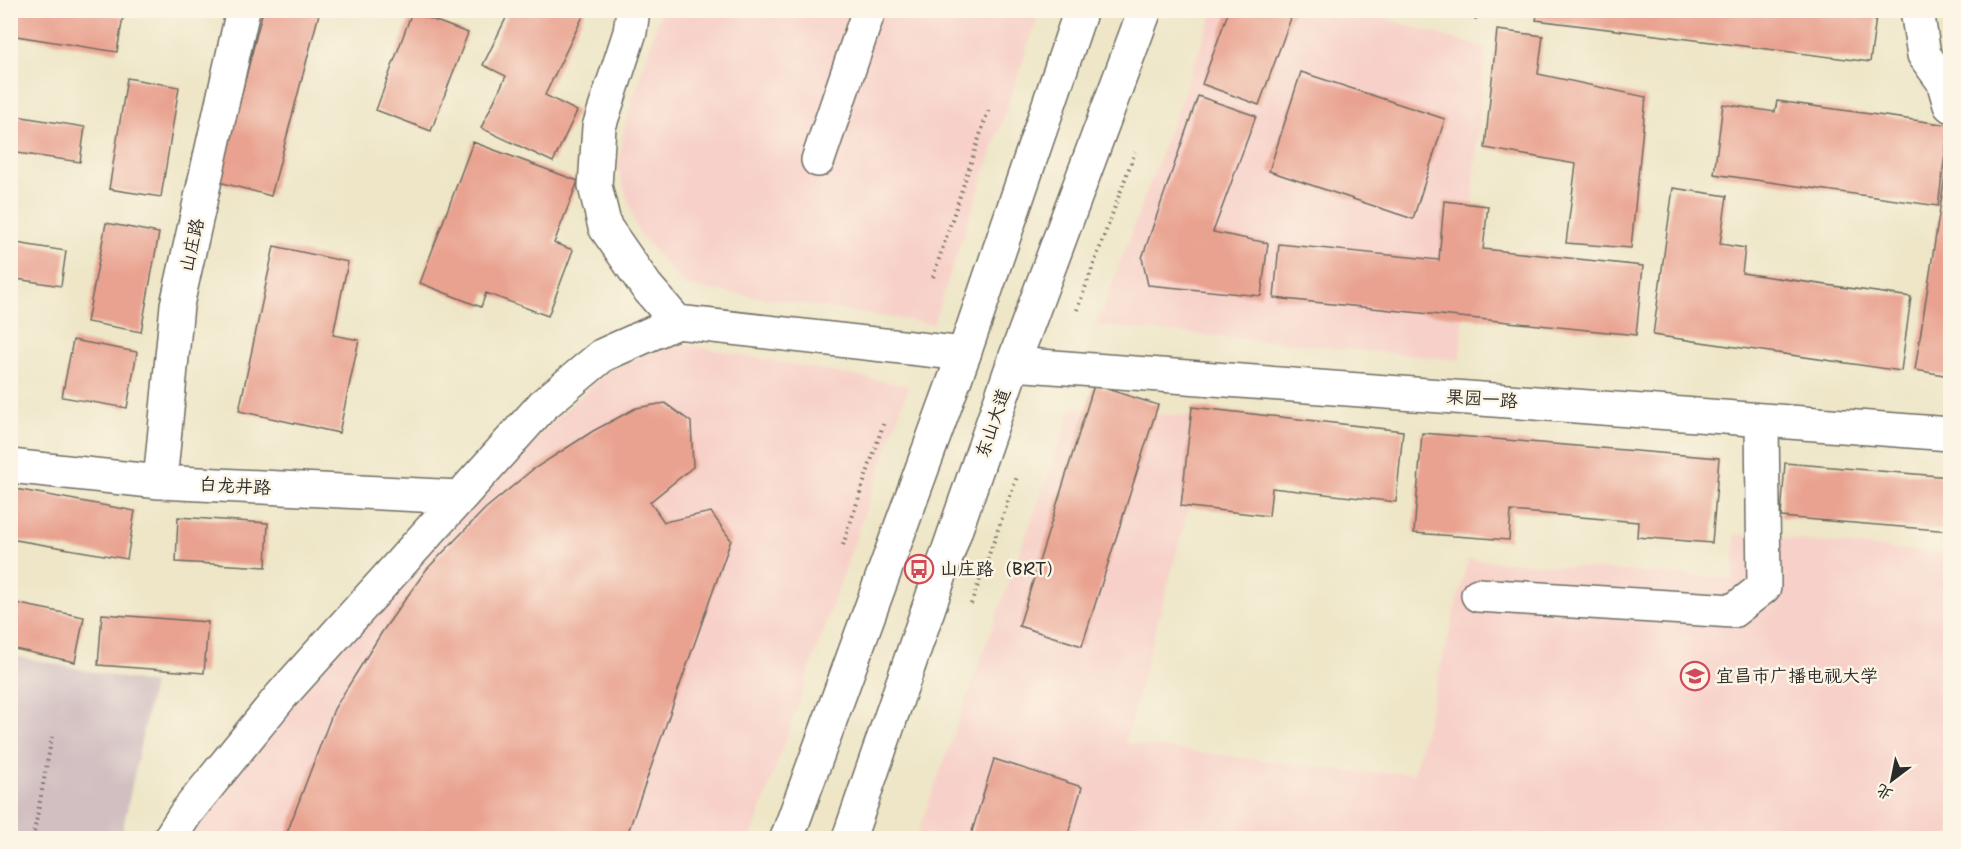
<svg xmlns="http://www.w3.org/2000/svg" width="1961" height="849" viewBox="0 0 1961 849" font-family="'Shantell Sans','LXGW WenKai TC',sans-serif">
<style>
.built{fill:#f7d1c9}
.industrial{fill:#d2bfc1}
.building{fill:#e9a290}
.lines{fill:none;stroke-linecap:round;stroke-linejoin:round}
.minor-casing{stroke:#6f6c62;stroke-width:36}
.major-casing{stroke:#6f6c62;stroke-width:36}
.path{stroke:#6f6c62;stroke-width:4;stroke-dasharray:1.5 4.5;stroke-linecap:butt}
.minor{stroke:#fff;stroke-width:33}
.major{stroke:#fff;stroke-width:33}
.labels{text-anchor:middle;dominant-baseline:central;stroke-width:5;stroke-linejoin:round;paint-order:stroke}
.street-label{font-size:18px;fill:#2b2b2b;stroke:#fcf5e5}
.poi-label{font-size:18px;fill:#2b2b2b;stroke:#fcf5e5;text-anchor:start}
</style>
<rect width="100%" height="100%" fill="#fcf5e5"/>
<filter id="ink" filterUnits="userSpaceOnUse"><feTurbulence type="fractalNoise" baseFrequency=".0167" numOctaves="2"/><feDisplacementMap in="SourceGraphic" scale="12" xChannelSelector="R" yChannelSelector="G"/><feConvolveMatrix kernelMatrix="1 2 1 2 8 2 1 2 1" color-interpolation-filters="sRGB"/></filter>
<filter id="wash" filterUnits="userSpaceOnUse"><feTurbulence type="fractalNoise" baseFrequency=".008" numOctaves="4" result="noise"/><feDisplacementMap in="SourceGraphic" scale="24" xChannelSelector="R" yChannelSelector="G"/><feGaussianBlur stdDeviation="1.35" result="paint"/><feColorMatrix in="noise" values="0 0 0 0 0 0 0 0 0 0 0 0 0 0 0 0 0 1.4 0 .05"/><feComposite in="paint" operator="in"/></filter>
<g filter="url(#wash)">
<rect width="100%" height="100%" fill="#eee6c7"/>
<path class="built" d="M747 10 1040 11 933 324 685 286 638 232 618 167 625 123 661 11H717L744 16Z
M1214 11H1359L1485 48 1460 360 1097 325Z
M672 342 909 386 751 838H190L229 782 438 532 606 372Z
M1072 408 1213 418 1125 743 1354 772 1414 773 1468 559 1733 579 1735 534 1950 554V838H916Z"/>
<path class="industrial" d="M10 655 153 684 121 838H11Z"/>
<g id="blocks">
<path class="building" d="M10 10H83L123 17 117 52 10 35Z
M263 10H320L271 196 219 182Z
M510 10H586L545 95 577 111 553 162 481 128 506 76 483 65Z
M1229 10H1294L1259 105 1202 84Z
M1451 10H1479L1476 19Z
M1538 10H1877L1870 62 1536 20Z
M412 12 468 33 431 131 376 110Z
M1497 30 1543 36 1538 74 1646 97 1631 248 1566 243 1576 164 1485 148Z
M1301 72 1445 119 1413 219 1269 171Z
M127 78 179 87 161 197 109 189Z
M1198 96 1256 116 1213 232 1268 243 1261 296 1148 285 1142 258Z
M1777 101 1949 125 1938 206 1714 174 1723 104 1775 112Z
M10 115 85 127 80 162 10 152Z
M473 142 578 181 554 243 573 250 548 316 486 293 481 307 420 283Z
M1949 150H1950V376L1915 370Z
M1673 188 1727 196 1720 244 1745 248 1742 273 1911 297 1901 371 1653 335Z
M1444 201 1488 206 1483 249 1643 266 1636 335 1274 298 1279 244 1439 260Z
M106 223 159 233 141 332 87 322Z
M10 242 66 251 61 286 10 278Z
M274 246 348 262 333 335 359 340 339 433 239 411Z
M73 340 137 352 127 408 62 397Z
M1094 385 1158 405 1082 646 1019 626Z
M665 403 691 422 693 467 650 502 664 522 711 512 731 540 626 838H285L334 709 382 632 426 570 485 509 532 470 593 431 636 408Z
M1192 407 1403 431 1396 502 1272 488 1269 516 1181 506Z
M1422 433 1719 458 1712 543 1637 537 1638 522 1511 511 1509 540 1414 533Z
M1785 463 1950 477V531L1781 517Z
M10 488 135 511 127 559 10 539Z
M178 517 268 523 266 567 176 562Z
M10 602 84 617 75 662 10 648Z
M102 614 208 622 204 673 98 665Z
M994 759 1082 787 1067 838H970Z"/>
</g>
</g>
<g filter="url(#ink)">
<use href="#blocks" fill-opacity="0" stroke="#6f6c62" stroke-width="1.5"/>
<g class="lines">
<g class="minor-casing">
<path id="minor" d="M633 10 630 32 599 127 595 186 605 227 646 286 677 322
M1917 10 1924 55 1943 81 1950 105
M818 160 869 10
M1013 364 1950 434
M10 466 160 482 460 497
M160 482 177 305 243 10
M1478 595 1733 611 1764 587 1762 421
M170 838 186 813 281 696 543 405 603 355 677 322 964 354"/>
</g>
<g class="major-casing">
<path id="major" d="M787 838 964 354 1081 10
M849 838 1013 364 1145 10"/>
</g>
<path class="path" d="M933 277 989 108
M1077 310 1135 152
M843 545 884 422
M971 604 1017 477
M33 838 52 737"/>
<use href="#minor" class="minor"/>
<use href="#major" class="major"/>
</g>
</g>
<defs>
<g id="bus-ring" transform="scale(1.5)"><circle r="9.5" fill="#fcf5e5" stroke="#d1495b" stroke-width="1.5"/><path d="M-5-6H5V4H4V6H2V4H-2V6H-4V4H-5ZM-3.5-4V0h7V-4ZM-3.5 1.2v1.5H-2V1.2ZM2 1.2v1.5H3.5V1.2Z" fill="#d1495b"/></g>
<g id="school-ring" transform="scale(1.5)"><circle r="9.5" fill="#fcf5e5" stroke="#d1495b" stroke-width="1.5"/><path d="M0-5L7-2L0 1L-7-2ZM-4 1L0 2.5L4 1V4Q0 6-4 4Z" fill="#d1495b"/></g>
</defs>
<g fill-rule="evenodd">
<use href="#bus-ring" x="919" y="569"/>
<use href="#school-ring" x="1695" y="676"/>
</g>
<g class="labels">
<g class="street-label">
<text transform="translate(192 245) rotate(-77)">山庄路</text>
<text transform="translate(1482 399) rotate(4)">果园一路</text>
<text transform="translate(993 423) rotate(-71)">东山大道</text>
<text transform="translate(235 486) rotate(3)">白龙井路</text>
</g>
<g class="poi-label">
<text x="940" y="569">山庄路（BRT）</text>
<text x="1716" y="676">宜昌市广播电视大学</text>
</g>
</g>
<rect width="1961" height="849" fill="none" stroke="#fcf5e5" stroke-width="36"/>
<g transform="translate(1892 780) rotate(212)" stroke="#fcf5e5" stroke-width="4.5" paint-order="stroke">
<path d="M0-4.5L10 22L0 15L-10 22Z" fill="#2b2b2b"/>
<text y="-9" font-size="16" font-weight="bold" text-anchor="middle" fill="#2b2b2b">北</text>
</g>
</svg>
